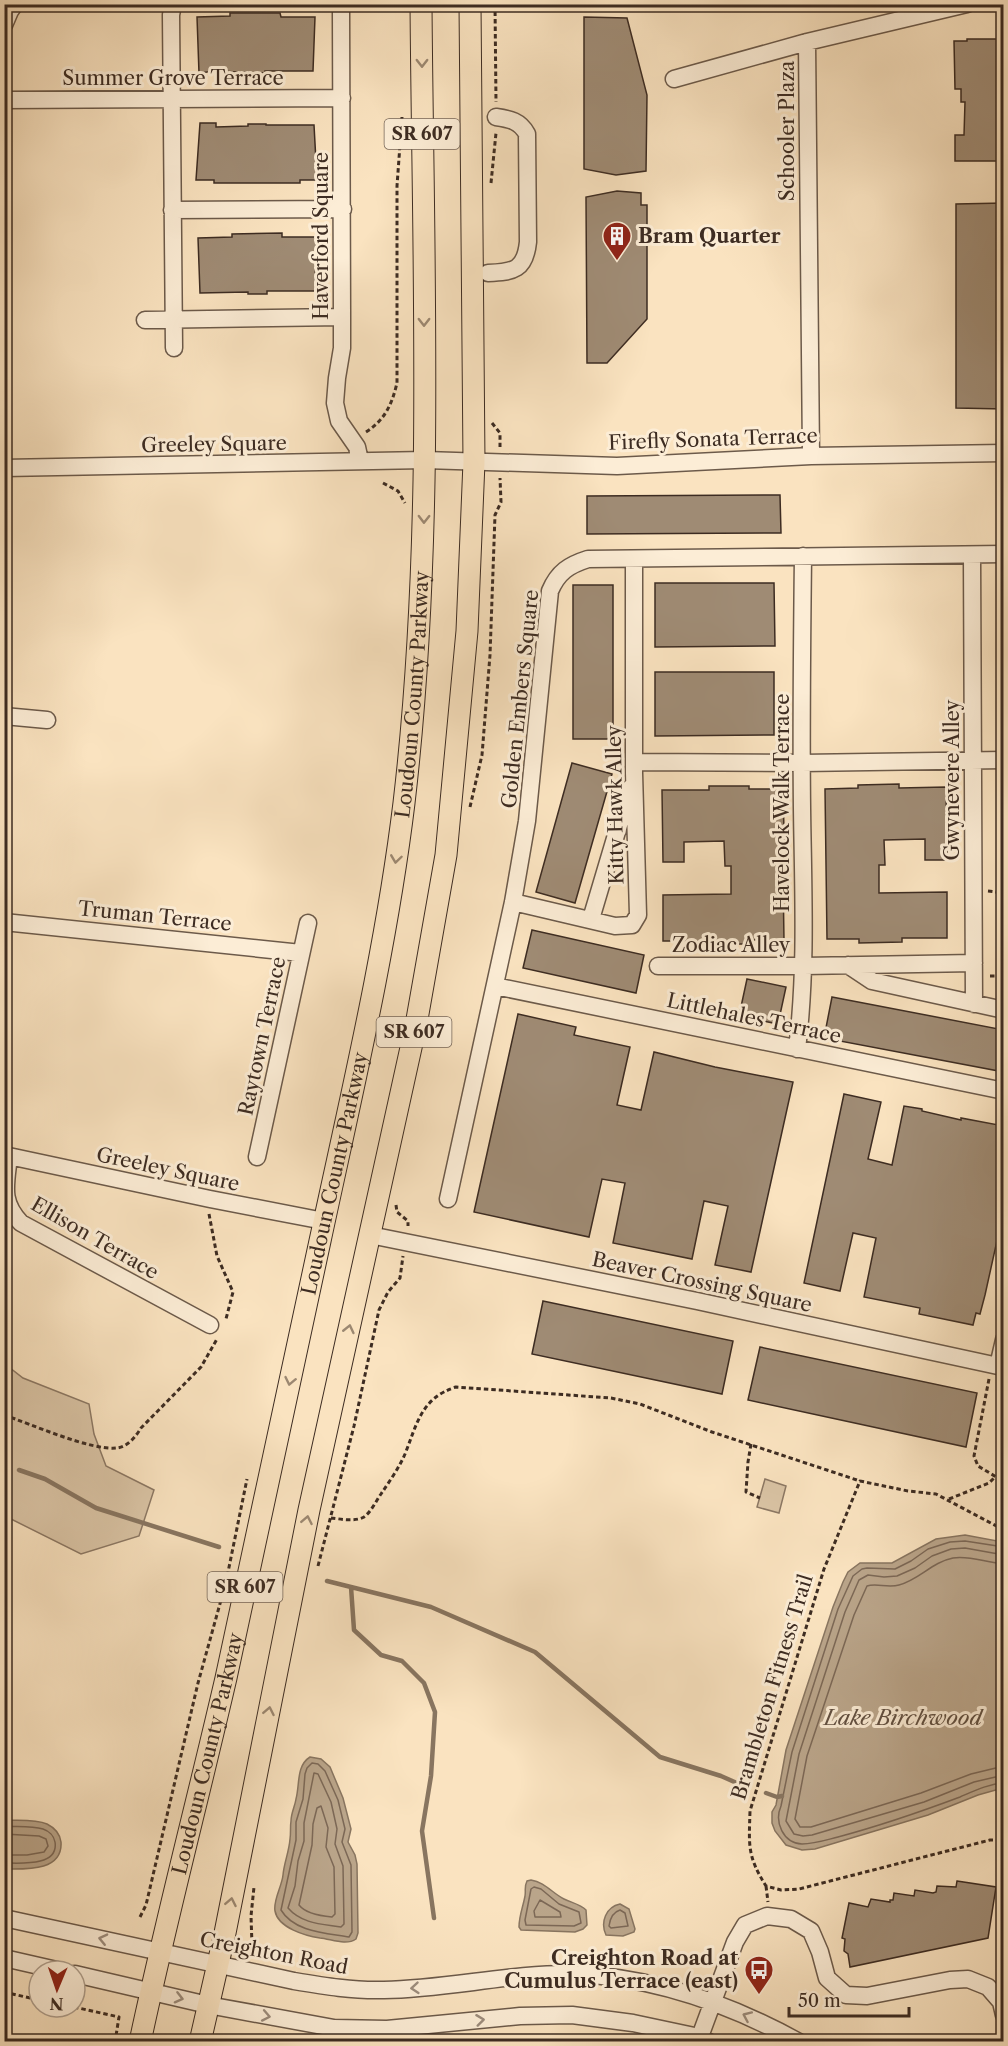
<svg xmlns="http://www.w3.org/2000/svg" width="1008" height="2046" viewBox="0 0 1008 2046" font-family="'Libre Caslon Text',serif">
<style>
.green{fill:#dac4a5;stroke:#8c7864;stroke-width:1.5}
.water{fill:#baa58a;stroke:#887560;stroke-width:1.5}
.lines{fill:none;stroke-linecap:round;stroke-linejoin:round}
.shore{stroke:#7c6856;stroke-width:1.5}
.stream{stroke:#887560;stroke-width:4.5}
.building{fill:#9f8b74;stroke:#3d2c22;stroke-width:1.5}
.minor-casing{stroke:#6c5a4a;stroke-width:19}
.major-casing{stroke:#3d2c22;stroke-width:23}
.path{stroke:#3d2c22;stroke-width:3;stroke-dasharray:4.5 3;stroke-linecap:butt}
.minor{stroke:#fcedd6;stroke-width:16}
.major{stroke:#fae3c0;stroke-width:21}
.oneway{stroke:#9c8871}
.oneway2{stroke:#9c8c7c}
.labels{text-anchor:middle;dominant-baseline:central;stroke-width:6;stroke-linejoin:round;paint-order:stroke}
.shield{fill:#fcedd6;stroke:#766658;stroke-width:1.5}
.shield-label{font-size:18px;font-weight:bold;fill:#3d2c22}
.street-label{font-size:20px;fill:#3d2c22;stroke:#fcedd6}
.poi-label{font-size:20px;font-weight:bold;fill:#3d2c22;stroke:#fcedd6;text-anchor:start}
.water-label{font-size:21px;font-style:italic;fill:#625041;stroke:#fcedd6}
</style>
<rect width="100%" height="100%" fill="#fae3c0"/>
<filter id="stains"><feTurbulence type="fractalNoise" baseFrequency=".00333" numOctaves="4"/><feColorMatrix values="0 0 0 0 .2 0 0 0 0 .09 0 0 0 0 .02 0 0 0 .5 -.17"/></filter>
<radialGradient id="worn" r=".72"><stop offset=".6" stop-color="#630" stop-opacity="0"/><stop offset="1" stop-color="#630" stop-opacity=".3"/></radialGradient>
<path class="green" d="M5 1364 23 1378 89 1404 94 1434 106 1466 154 1490 139 1536 81 1554 5 1516Z
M765 1479 786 1486 779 1513 757 1507Z"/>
<path class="water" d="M965 1535 1003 1542V1788L978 1795 928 1815 815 1849 802 1850 786 1845 775 1831 772 1823V1812L776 1805 786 1750 833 1607 843 1582 848 1572 860 1563H892L936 1539Z
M310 1757 321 1759 330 1767 343 1798 351 1829 348 1842 355 1855 357 1864 358 1933 356 1939C346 1946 331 1939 320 1938 306 1936 278 1928 275 1911 273 1900 282 1886 283 1875 284 1863 289 1852 290 1839 291 1833 290 1827 291 1821 291 1813 295 1806 296 1799 300 1784 296 1766 310 1757Z
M5 1820C17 1821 35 1819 47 1824 55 1828 60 1834 61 1842 63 1872 24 1869 5 1869Z
M531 1880C545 1882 552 1893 564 1899 572 1903 580 1904 586 1910L587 1925 583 1929 575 1932 521 1930 519 1927C519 1916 523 1907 525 1896 526 1890 524 1887 527 1881Z
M620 1904 629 1909 635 1929 634 1932 623 1936 606 1935C600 1922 606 1907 620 1904Z"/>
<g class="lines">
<path class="shore" d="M1004 1547 965 1541 950 1542 928 1549 911 1561 895 1569 867 1568 862 1569 853 1576 838 1609 792 1752 781 1806C774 1822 783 1843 802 1844 814 1844 826 1840 838 1837 879 1826 920 1812 960 1797 974 1791 988 1784 1004 1783
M1004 1555 965 1548 951 1549 932 1556 915 1568 897 1576 884 1577 868 1575 859 1580 845 1612 799 1754 786 1821 794 1834 803 1836 812 1835 924 1802 974 1782 1004 1775
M1004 1564C986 1563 970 1555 953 1558 932 1562 919 1580 899 1585 888 1588 876 1583 867 1586L854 1615 807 1756 795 1819 800 1827H811L921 1793 971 1774 1004 1766
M312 1763 318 1764 325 1771 338 1800 345 1829 342 1842 351 1865 352 1932 349 1937C326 1933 294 1932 281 1910L296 1840V1822L303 1799 305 1774 307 1768Z
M314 1773 318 1774 331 1802 337 1829 335 1844 343 1866 344 1924 341 1927C322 1924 302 1924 288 1908L295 1886 298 1861 304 1841V1823Z
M321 1806 328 1828 326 1847 334 1867 335 1914 332 1917C321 1916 306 1914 299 1905L312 1845 313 1824 317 1808Z
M4 1826C17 1827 31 1826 43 1829 49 1831 54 1836 55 1842 59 1867 19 1863 4 1863
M4 1834 39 1836 46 1839 48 1846 44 1852 27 1855H4
M534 1887 541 1889 559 1904 579 1912 581 1923 574 1926 526 1925 525 1920 531 1889Z
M540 1900 560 1912 561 1917H535L534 1911Z
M620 1910 625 1913 628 1926 611 1928 609 1926C610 1919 613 1912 620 1910Z"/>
<path class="stream" d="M19 1470 45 1479 96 1508 219 1547
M327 1581 431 1607 535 1652 660 1757 721 1776 739 1784
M351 1587 354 1630 381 1655 402 1661 424 1683 435 1712 431 1776 422 1831 434 1918
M766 1793 777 1797 782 1796"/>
</g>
<path class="building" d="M230 13H280L281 17H315L313 71H265V73L216 71 199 73 197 17 230 16Z
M584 17 627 18 647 95 646 171 616 175 584 169Z
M967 39H1004V161H955V135H964L965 102H961V89H955L954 41H967Z
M200 123H216V127L248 126V124H266V125H314L317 180H300V183H214V180H196Z
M617 191 641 193V205H647V319L607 363H587L586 197Z
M1004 203V409L956 408V204Z
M282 233V237H316L315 291H267V294H248V292L200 293 198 238 232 237V234Z
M780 495 781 533 587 534V496Z
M655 583H774L775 646 655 647Z
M573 585H613V739H573Z
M655 672H774V735L655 736Z
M572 763 612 774 575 903 536 892Z
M899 784V788L946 787 947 860H925V839L884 840 885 865H879V893L947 892V938H902V942L859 943V939H827L825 789 858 788V785Z
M709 786H749V789H783L785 874H783L784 940H752V944H710V941H663V895L731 894V866H725L724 841 684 842V862H663L662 790H709Z
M532 930 644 955 636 993 523 968Z
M747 979 786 987 778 1024 739 1016Z
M832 997 1004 1030V1072L824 1038Z
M518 1014 576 1027 574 1035 630 1047 617 1105 641 1110 654 1052 715 1067 793 1082 751 1272 715 1265 728 1206 704 1201 692 1259 613 1243 625 1183 602 1179 589 1237 474 1212Z
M844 1094 881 1102 868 1159 892 1165 904 1106 922 1109V1111L961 1120V1118L1004 1126V1209L985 1295 980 1314 976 1313 973 1325 919 1314 920 1308 864 1297 876 1238 853 1233 840 1291 804 1283Z
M543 1301 733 1341 722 1394 532 1354Z
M760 1347 977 1393 966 1447 748 1400Z
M957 1881 996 1887 988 1938 850 1967 848 1954 844 1951 845 1939 842 1938 849 1903 868 1907 871 1899 890 1902V1900H893L894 1893 914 1896 915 1890 933 1893 936 1892 937 1886 956 1887Z"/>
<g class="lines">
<g class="minor-casing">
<path id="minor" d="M173 4 171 15 174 348
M339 4 341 11 342 317V348L337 378 335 403 339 421 357 447 360 461
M4 25 10 11 15 4
M807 42 811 456
M674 79 807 42 967 4
M4 100 342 98
M172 210 343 209
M488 273C514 272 525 270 528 242L527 134C520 121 510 119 496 117
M145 320 342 317
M4 468 425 460 617 466 811 456 1004 453
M972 555 974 1004
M4 716 47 720
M635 762 802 763 1004 760
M513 902 615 926 632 925 638 915 634 773V560
M591 919 630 788
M4 922 301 953
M848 965 872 981 1004 1010
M658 966H804L974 963
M495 986 1004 1091
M797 1049C807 969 803 888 802 808 801 724 802 640 803 556
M4 1155 210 1199 324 1221
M9 1156C6 1185 0 1201 21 1223L210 1325
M257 1157 308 923
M448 1199 513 902 527 821 550 591C558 572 569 565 588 559L1004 554
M370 1235 697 1301 998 1366 1004 1340
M4 1918 294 1981C324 1986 354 1991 384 1990 448 1989 510 1973 574 1974 654 1977 730 2004 799 2042
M4 1958 61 1971
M75 1974 208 2005 334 2028 387 2029 520 2016 572 2015 633 2023 699 2037 709 2042
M698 2042 735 1942 745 1925 767 1916 791 1919 811 1931 820 1952 827 1978 846 1995 867 1996 950 1980 968 1979 988 1987 1001 2002 1004 2015"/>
</g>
<g class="major-casing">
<g id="major">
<path id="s1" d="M140 2042C166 1920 198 1799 226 1678 258 1533 288 1387 320 1241 351 1096 386 951 404 803 435 538 423 270 421 4"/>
<path d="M200 2042 225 1933 309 1510 416 1025 446 855 467 631 474 462 470 4"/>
</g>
</g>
<path class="path" d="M495 4 496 102
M491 183 496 133
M492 423 500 433V447
M366 432C385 420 392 404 397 383V186L402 117
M383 483 398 491 405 503
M470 807 482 755 490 655 495 515 501 502 500 478
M988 891 1004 893
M990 976H1004
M396 1205 397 1212 408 1221V1226
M209 1214 217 1256 233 1292 226 1319
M989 1379 974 1456 978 1466 998 1478
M4 1415C31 1424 91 1451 117 1448 128 1447 136 1436 141 1428L201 1367 217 1339
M751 1444 748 1462 746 1492 760 1498
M949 1499 989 1483 995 1477
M331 1518C341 1519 355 1522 364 1517 371 1512 376 1501 381 1494 389 1482 399 1468 405 1454 417 1424 421 1398 456 1387L611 1398 640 1404 712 1432 860 1481
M1004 1530 936 1494 908 1491 860 1481 824 1569 750 1811C749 1845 747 1856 766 1886L781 1890 799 1889 990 1840H1004
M318 1566 354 1426 379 1310 388 1292 400 1278 403 1256
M766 1886 768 1902
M140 1917 146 1905 198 1683 226 1582 247 1479
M252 1945 251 1916 254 1887
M4 1992 39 2000
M74 2007 119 2017 115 2042
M232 2037 238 2042
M252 2042 258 2040 275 2042"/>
<use href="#minor" class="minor"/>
<use href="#major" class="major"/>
</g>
<defs><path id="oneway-chevron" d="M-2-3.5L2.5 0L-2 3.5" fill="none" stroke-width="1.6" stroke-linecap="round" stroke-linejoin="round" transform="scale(1.5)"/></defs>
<g class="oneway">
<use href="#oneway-chevron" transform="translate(422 63) rotate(90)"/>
<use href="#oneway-chevron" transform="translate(424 322) rotate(90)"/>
<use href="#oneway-chevron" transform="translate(424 519) rotate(91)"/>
<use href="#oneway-chevron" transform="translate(396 859) rotate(98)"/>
<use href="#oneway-chevron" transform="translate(349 1329) rotate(-77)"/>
<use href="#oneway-chevron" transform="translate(290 1381) rotate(102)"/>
<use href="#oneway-chevron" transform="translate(307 1520) rotate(-79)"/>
<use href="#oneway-chevron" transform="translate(269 1711) rotate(-79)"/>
<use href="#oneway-chevron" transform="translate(231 1902) rotate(-79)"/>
</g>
<g class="oneway2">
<use href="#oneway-chevron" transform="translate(103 1939) rotate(-167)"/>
<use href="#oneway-chevron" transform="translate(415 1988) rotate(175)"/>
<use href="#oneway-chevron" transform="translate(179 1998) rotate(14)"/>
<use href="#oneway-chevron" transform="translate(266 2016) rotate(11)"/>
<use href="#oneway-chevron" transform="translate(747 2016) rotate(-156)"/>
<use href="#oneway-chevron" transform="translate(480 2020) rotate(-7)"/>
</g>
<defs>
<g id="building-pin" transform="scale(1.5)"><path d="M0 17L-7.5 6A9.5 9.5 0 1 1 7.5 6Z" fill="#8f2418" stroke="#fcedd6"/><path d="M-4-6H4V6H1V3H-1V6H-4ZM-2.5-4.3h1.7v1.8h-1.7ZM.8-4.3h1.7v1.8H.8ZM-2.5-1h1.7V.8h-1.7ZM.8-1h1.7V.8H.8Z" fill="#fff"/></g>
<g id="bus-pin" transform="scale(1.5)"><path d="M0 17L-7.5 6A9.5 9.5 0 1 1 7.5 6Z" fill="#8f2418" stroke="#fcedd6"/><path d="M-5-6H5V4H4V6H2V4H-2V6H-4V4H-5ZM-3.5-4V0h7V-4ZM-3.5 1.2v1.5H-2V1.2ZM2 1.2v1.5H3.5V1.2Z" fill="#fff"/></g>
</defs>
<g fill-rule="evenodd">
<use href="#building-pin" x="617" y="236"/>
<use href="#bus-pin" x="759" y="1970"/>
</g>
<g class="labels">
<g class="shield">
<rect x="384.5" y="119" width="75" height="30" rx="4.5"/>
<rect x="376.5" y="1017" width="75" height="30" rx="4.5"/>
<rect x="207.5" y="1572" width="75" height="30" rx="4.5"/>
</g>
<g class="shield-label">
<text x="422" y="134">SR 607</text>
<text x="414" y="1032">SR 607</text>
<text x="245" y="1587">SR 607</text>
</g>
<g class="street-label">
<text x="173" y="78">Summer Grove Terrace</text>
<text transform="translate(787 131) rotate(-90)">Schooler Plaza</text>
<text transform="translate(321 236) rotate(-90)">Haverford Square</text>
<text transform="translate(713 439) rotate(-2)">Firefly Sonata Terrace</text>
<text transform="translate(214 444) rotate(-1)">Greeley Square</text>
<text stroke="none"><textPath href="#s1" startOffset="1376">Loudoun County Parkway</textPath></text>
<text transform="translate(520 699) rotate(-84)">Golden Embers Square</text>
<text transform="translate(952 780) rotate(-90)">Gwynevere Alley</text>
<text transform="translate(782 803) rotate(-90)">Havelock Walk Terrace</text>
<text transform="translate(615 805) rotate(-91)">Kitty Hawk Alley</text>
<text transform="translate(155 916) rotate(6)">Truman Terrace</text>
<text x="731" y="945">Zodiac Alley</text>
<text transform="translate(754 1018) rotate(12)">Littlehales Terrace</text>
<text transform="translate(262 1036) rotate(-78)">Raytown Terrace</text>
<text transform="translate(168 1169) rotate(12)">Greeley Square</text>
<text stroke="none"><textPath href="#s1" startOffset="890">Loudoun County Parkway</textPath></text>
<text transform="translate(95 1238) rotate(30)">Ellison Terrace</text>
<text transform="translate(702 1282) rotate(12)">Beaver Crossing Square</text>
<text transform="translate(772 1687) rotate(-73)">Brambleton Fitness Trail</text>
<text stroke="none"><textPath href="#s1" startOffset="296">Loudoun County Parkway</textPath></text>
<text transform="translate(274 1953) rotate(11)">Creighton Road</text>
</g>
<g class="poi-label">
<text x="638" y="236">Bram Quarter</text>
<text x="738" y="1958" text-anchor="end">Creighton Road at<tspan x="738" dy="23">Cumulus Terrace (east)</tspan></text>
</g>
<g class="water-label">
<text x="903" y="1717">Lake Birchwood</text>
</g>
</g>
<rect width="1008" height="2046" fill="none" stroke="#fae3c0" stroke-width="24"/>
<rect x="6" y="6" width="996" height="2034" fill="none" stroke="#3d2c22" stroke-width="3"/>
<rect x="12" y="12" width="984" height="2022" fill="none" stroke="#3d2c22" stroke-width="1.5"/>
<g transform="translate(57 1989) rotate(182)"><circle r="28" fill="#fcedd6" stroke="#b0a08e" stroke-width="1.5"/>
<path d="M0-4.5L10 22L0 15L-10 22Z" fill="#8f2418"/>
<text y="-9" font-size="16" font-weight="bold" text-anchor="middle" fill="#3d2c22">N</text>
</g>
<path d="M789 2007v9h120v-9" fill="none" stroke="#3d2c22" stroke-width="3"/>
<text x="798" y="2007" font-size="18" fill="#3d2c22" stroke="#fcedd6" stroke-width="4.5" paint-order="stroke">50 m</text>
<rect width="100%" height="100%" filter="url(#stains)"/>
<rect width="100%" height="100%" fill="url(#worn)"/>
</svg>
